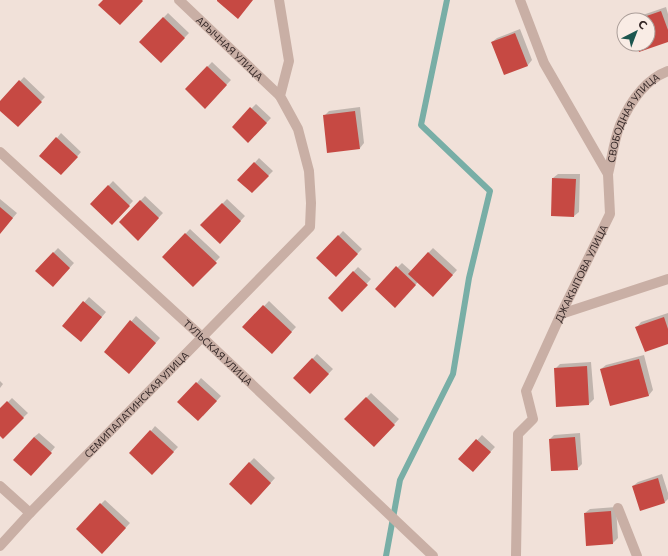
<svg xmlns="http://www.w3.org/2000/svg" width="668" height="556" viewBox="0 0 668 556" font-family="Commissioner,sans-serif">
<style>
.shadow{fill:#0003}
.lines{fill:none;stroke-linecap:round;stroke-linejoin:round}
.stream{stroke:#78aea6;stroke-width:6}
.building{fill:#c64943}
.lane{stroke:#c9afa5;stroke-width:10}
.street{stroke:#c9afa5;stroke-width:10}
.labels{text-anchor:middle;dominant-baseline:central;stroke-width:4;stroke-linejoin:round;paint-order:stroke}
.street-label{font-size:10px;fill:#352827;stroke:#f9ece5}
</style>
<rect width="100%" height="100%" fill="#f1e1d9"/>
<path class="shadow" d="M666 7 668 14V41L640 50 638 44H648V20H632L634 18Z
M168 13 189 33 161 62 140 42Z
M520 29 532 60 528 65 505 74 492 42 497 38Z
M212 62 231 80 205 107 186 89Z
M24 77 45 97 18 126 0 109V102Z
M256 104 271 118 248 142 233 127Z
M360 107 364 143 360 148 324 116 329 111Z
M61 133 81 152 66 169 57 138Z
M259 158 273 171 252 192 239 180Z
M558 174H580L579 212 574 216 552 215 553 178Z
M113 181 133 201 112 224 91 204Z
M145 196 163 213 138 239 120 222Z
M0 199 17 213 0 233Z
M227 199 245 216 220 243 202 225Z
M190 229 220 257 193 286 164 257Z
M343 231 362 249 336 276 318 258Z
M58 248 74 263 53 286 36 271Z
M433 248 457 270 438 291 418 282 395 306 376 289 402 263 411 271Z
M358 267 371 279 342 310 329 298Z
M89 297 106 312 86 336 64 325Z
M269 301 296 327 272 353 244 327Z
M668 313V343L637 327 641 322Z
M136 316 160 338 134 368 105 352Z
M317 354 333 369 310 393 295 378Z
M644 355 653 390 649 395 611 405 601 369 606 365Z
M591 362 594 399 589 404 555 369 560 364Z
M201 378 221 396 203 416 197 383Z
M0 381 3 384 0 388Z
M371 393 399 419 374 446 346 419Z
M12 398 28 413 3 437 0 434V410Z
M155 426 178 447 157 469 151 431Z
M39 433 55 447 36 470 34 437Z
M580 433 582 464 577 469 550 439 554 435Z
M482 435 495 447 477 466 460 459Z
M254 458 275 478 256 499 249 463Z
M662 474 668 493V499L665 502 633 486 638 482Z
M105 500 130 523 107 548 101 504Z
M616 507 618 538 613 543 587 545 585 513 590 509Z"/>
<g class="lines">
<path class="stream" d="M386 556 400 480 453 374 469 278 490 191 421 125 447 0"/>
</g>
<path class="building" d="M103 0H142L143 1 120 25 98 5Z
M217 0H253L238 19 217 1Z
M661 11 668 30V42L639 52 637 44H648V20H635Z
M163 17 185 38 161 63 139 42Z
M515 33 528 66 504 75 491 42Z
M207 66 227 85 205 109 185 89Z
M19 80 42 102 18 127 0 111V101Z
M250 107 267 123 248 143 232 127Z
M355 111 360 149 327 153 323 115Z
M56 137 78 157 61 175 39 156Z
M254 162 269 176 252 193 237 180Z
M552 178 576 179 574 217 551 216Z
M108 185 130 206 112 225 90 204Z
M140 200 159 218 138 241 119 222Z
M222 203 241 221 220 244 200 225Z
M0 207 13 218 0 234Z
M185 233 217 263 193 287 162 257Z
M338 235 358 254 336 277 316 258Z
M53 252 70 268 53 287 35 271Z
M428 252 453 275 433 297 408 274Z
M396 266 416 285 395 308 375 289Z
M353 271 368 285 342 312 328 298Z
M83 301 102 317 81 342 62 326Z
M263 305 292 332 272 354 242 327Z
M664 317 668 329V344L645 352 635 327Z
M130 320 156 343 129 374 104 352Z
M312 358 329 374 310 394 293 378Z
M639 359 649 396 610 406 600 369Z
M587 366 589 405 556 407 554 368Z
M196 382 217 401 198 421 177 402Z
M366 397 395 425 374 447 344 419Z
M7 401 24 418 3 439 0 436V408Z
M150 430 174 452 152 475 129 453Z
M34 437 52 453 31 476 13 460Z
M575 437 578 470 551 471 549 439Z
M476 439 491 452 473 472 458 459Z
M249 462 271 483 251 505 229 484Z
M658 478 665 503 640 511 632 486Z
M100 503 126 528 102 554 76 529Z
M611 511 613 544 586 546 584 513Z"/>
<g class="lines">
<path class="lane" d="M618 508 637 556"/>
<g class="street">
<path id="s1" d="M179 0 280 96"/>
<path id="s2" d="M0 152 202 337 433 556"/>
<path id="s3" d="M608 174C612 158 614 140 620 125 630 102 644 80 668 71"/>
<path d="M561 314 668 279"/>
<path d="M0 486 30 513 0 546"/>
<path id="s4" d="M30 513 310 227 311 203 309 171 298 129 280 96 289 61 279 0"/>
<path id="s5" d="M516 556 518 434 533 419 526 391 561 314 610 214 608 174 544 63 520 0"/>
</g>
</g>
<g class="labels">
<g class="street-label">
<text stroke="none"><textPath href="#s1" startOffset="70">АРЫЧНАЯ УЛИЦА</textPath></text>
<text stroke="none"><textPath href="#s3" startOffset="63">СВОБОДНАЯ УЛИЦА</textPath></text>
<text stroke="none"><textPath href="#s5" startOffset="302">ДЖАКЫПОВА УЛИЦА</textPath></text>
<text stroke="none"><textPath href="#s2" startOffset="296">ТУЛЬСКАЯ УЛИЦА</textPath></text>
<text stroke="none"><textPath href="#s4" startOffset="152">СЕМИПАЛАТИНСКАЯ УЛИЦА</textPath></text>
</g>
</g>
<g transform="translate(636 32) rotate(42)"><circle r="19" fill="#f9ece5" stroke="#ab9e99"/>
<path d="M0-3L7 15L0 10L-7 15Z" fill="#1c564f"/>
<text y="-6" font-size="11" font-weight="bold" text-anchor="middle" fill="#352827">С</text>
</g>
</svg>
